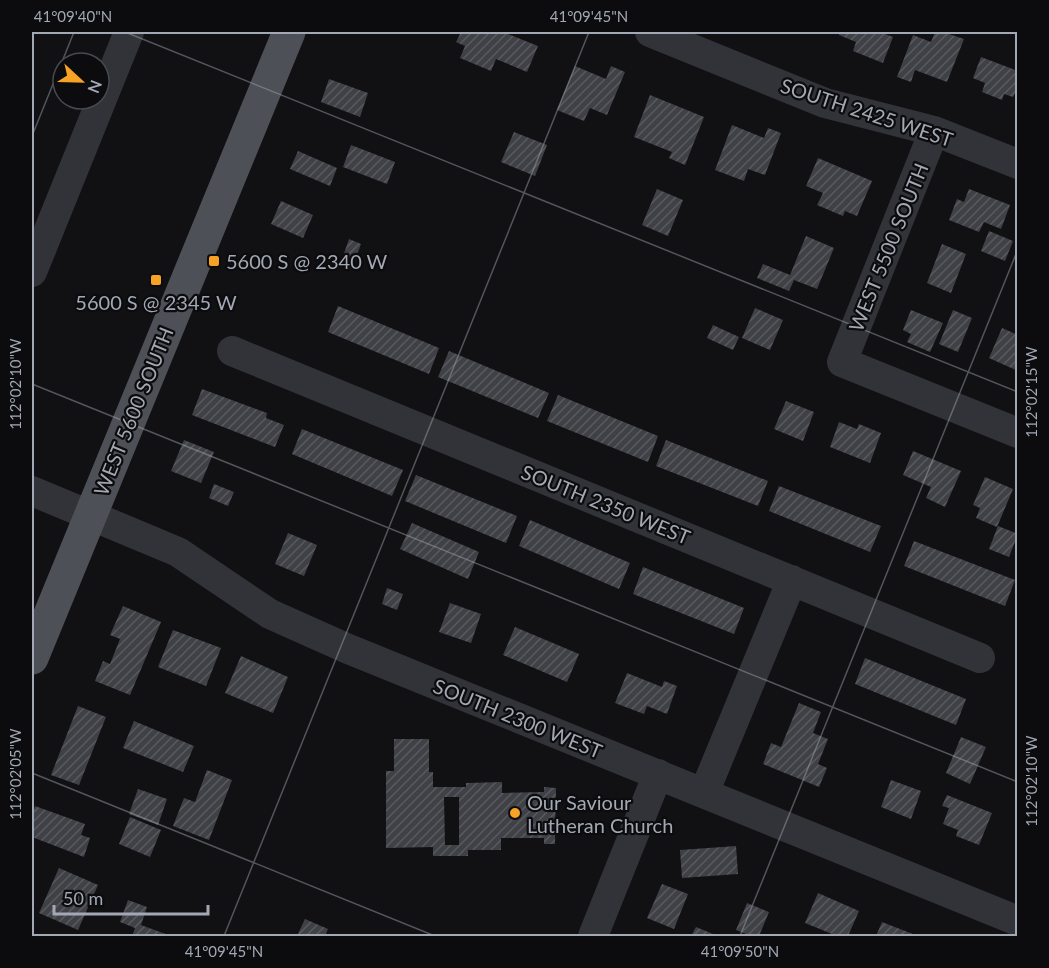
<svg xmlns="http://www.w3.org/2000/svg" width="1049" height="968" viewBox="0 0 1049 968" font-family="Lato,sans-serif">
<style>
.building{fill:url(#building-hatch);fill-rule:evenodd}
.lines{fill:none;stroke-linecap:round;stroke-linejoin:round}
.minor{stroke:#323338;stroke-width:30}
.major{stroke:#4e5057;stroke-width:33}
.ticks{fill:none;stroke:#a2a8b4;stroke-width:1.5;stroke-opacity:0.45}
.poi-dot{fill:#f6a325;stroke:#0c0c0e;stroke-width:2}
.labels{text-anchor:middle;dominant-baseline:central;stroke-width:4.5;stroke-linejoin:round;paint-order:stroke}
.street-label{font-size:20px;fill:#a2a8b4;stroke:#0c0c0e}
.poi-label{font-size:20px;fill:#a2a8b4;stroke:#0c0c0e;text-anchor:start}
.neatline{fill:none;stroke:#a2a8b4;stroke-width:2}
.ticks-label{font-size:15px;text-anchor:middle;fill:#a2a8b4}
</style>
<defs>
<pattern id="building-hatch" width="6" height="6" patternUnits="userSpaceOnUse" patternTransform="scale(1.5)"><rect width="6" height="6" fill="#404146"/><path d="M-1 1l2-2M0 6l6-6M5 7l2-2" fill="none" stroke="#585a5e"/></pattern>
</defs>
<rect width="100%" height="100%" fill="#111113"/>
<path class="building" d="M461 32H503L538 46 527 72 496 59 491 71 460 58 465 46 456 42Z
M840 32H880L893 37 883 63 853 51 856 42 839 35Z
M935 32H943L964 39 947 82 915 70 911 82 897 77 913 35 931 42Z
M981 57 1018 71V87L1013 97 1004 94 1002 100 982 92 985 83 973 78Z
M575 66 606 79 611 66 625 72 607 115 590 108 584 121 557 110Z
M329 79 368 93 360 117 321 102Z
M650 95 704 117 685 165 669 158 672 152 634 137Z
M732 125 764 138 768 128 781 133 765 175 748 169 744 181 715 170Z
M514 132 547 145 535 176 501 162Z
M351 145 395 162 387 184 343 167Z
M298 151 337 168 330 186 290 169Z
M818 158 872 181 857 216 845 211 843 216 817 205 823 193 806 186Z
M657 189 683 200 668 236 642 225Z
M969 189 1010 205 1001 229 984 222 979 232 949 220 957 199 964 202Z
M281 201 313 215 303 238 271 224Z
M989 231 1013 241 1005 261 981 251Z
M806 236 834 248 817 289 794 280 789 291 757 278 763 264 790 275Z
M349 239 361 244 352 269 340 265Z
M942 244 966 254 951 293 927 283Z
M338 306 439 348 429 374 328 332Z
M755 308 783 320 770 350 742 338Z
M911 310 943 323 930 352 907 342 911 334 903 330Z
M953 310 972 318 958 352 939 344Z
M713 325 739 337 733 350 707 338Z
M1002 328 1018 335V371L989 358Z
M449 351 549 393 538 418 438 377Z
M202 389 267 413 266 418 284 425 275 447 192 415Z
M558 395 658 436 648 462 547 421Z
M786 401 814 412 803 441 774 429Z
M839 422 857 429 859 424 881 433 870 463 830 447Z
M302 429 403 470 392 496 292 454Z
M184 440 214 452 201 483 171 471Z
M666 440 768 481 758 506 656 466Z
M913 451 961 471 945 507 926 498 931 487 903 475Z
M416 475 517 516 506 543 405 501Z
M985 477 1013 489 997 527 976 518 980 508 973 505Z
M214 484 234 492 228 506 209 498Z
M779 486 881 526 870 552 769 511Z
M530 520 630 563 619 589 519 546Z
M412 523 479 552 468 579 400 549Z
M998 526 1018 534 1009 557 989 549Z
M288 533 317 545 304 576 275 564Z
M914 541 1015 580 1005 606 904 566Z
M643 567 744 608 734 634 633 594Z
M387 588 403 594 397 610 382 604Z
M450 603 481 614 471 643 439 632Z
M123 606 161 622 130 695 95 681 103 661 110 664 120 639 110 635Z
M515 627 579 654 567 682 503 655Z
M173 630 221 648 206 686 158 667Z
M241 656 288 677 273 713 225 693Z
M865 658 966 699 956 725 855 684Z
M627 673 662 687 664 681 677 686 667 714 647 706 644 714 615 703Z
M799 703 821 712 813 733 828 739 818 764 827 768 819 787 763 764 771 743 781 747Z
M78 706 106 717 79 785 51 775Z
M134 721 194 746 183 772 123 748Z
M961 737 986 747 970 784 946 773Z
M394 739H429V772H433V787H466V783L502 782V793L544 792V787L556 788 555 844H544V838H501V850H468V856H433V847L386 848V771H394ZM444 797H459V845H445Z
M207 770 232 780 209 840 173 826 184 798 195 802Z
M891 780 921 791 911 819 881 807Z
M138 789 167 799 158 825 129 814Z
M947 795 992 813 979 845 956 836 958 830 943 824 949 808 942 806Z
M35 806 85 824 81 835 90 838 84 857 32 837V816Z
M130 817 161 830 150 857 119 844Z
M736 846 738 874 682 878 680 850Z
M59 868 98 885 78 930 39 913Z
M662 884 688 894 674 929 647 918Z
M818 893 859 911 848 936H837L805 923Z
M128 900 147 907 141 925 171 936H132L135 928 120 922Z
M747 903 769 912 759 936H751L736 930Z
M305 919 328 929 325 936H297Z
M882 922 918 936H876Z
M696 927 718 936H691Z"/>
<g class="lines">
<path class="minor" d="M650 32 825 103 934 131 1018 164
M934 131 842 362 1018 433
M32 272 129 32
M232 351 980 658
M32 491 178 552 270 614 346 648 1018 921
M704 793 792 580
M593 936 658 774"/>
<path class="major" d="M32 658 289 32"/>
</g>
<path class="ticks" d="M125 32 1018 392M32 136 74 32M32 384 1018 782M32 773 435 936M224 936 589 32M740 936 1018 249"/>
<g class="poi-dot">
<rect x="208" y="255" width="12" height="12" rx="3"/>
<rect x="150" y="274" width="12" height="12" rx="3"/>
<circle cx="515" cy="813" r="6"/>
</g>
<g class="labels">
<g class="street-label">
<text transform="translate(867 112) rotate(18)">SOUTH 2425 WEST</text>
<text transform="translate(888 247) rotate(-68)">WEST 5500 SOUTH</text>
<text transform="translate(133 411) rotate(-68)">WEST 5600 SOUTH</text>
<text transform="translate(606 504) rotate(22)">SOUTH 2350 WEST</text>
<text transform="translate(518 718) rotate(22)">SOUTH 2300 WEST</text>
</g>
<g class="poi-label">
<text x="226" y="261">5600 S @ 2340 W</text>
<text x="156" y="302" text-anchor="middle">5600 S @ 2345 W</text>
<text x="527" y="802">Our Saviour<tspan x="527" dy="23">Lutheran Church</tspan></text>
</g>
</g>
<rect width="1049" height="968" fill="none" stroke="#0c0c0e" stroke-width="66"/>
<g transform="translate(81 81) rotate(112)"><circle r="28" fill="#0c0c0e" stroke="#484a50" stroke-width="1.5"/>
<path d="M0-4.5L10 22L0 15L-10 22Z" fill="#f6a325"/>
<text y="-9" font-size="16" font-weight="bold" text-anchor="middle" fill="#a2a8b4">N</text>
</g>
<path d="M54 905v9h154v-9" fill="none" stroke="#a2a8b4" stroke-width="3"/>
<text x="63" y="905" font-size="18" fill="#a2a8b4" stroke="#0c0c0e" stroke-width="4.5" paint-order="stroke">50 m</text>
<rect x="33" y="33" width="983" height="902" class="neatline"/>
<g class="ticks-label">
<text x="73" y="22">41°09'40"N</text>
<text x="589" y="22">41°09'45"N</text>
<text transform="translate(16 384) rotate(-90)" y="5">112°02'10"W</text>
<text transform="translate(1032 392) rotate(-90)" y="5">112°02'15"W</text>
<text transform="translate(16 774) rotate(-90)" y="5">112°02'05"W</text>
<text transform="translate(1032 781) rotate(-90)" y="5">112°02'10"W</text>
<text x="224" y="957">41°09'45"N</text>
<text x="740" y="957">41°09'50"N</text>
</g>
</svg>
